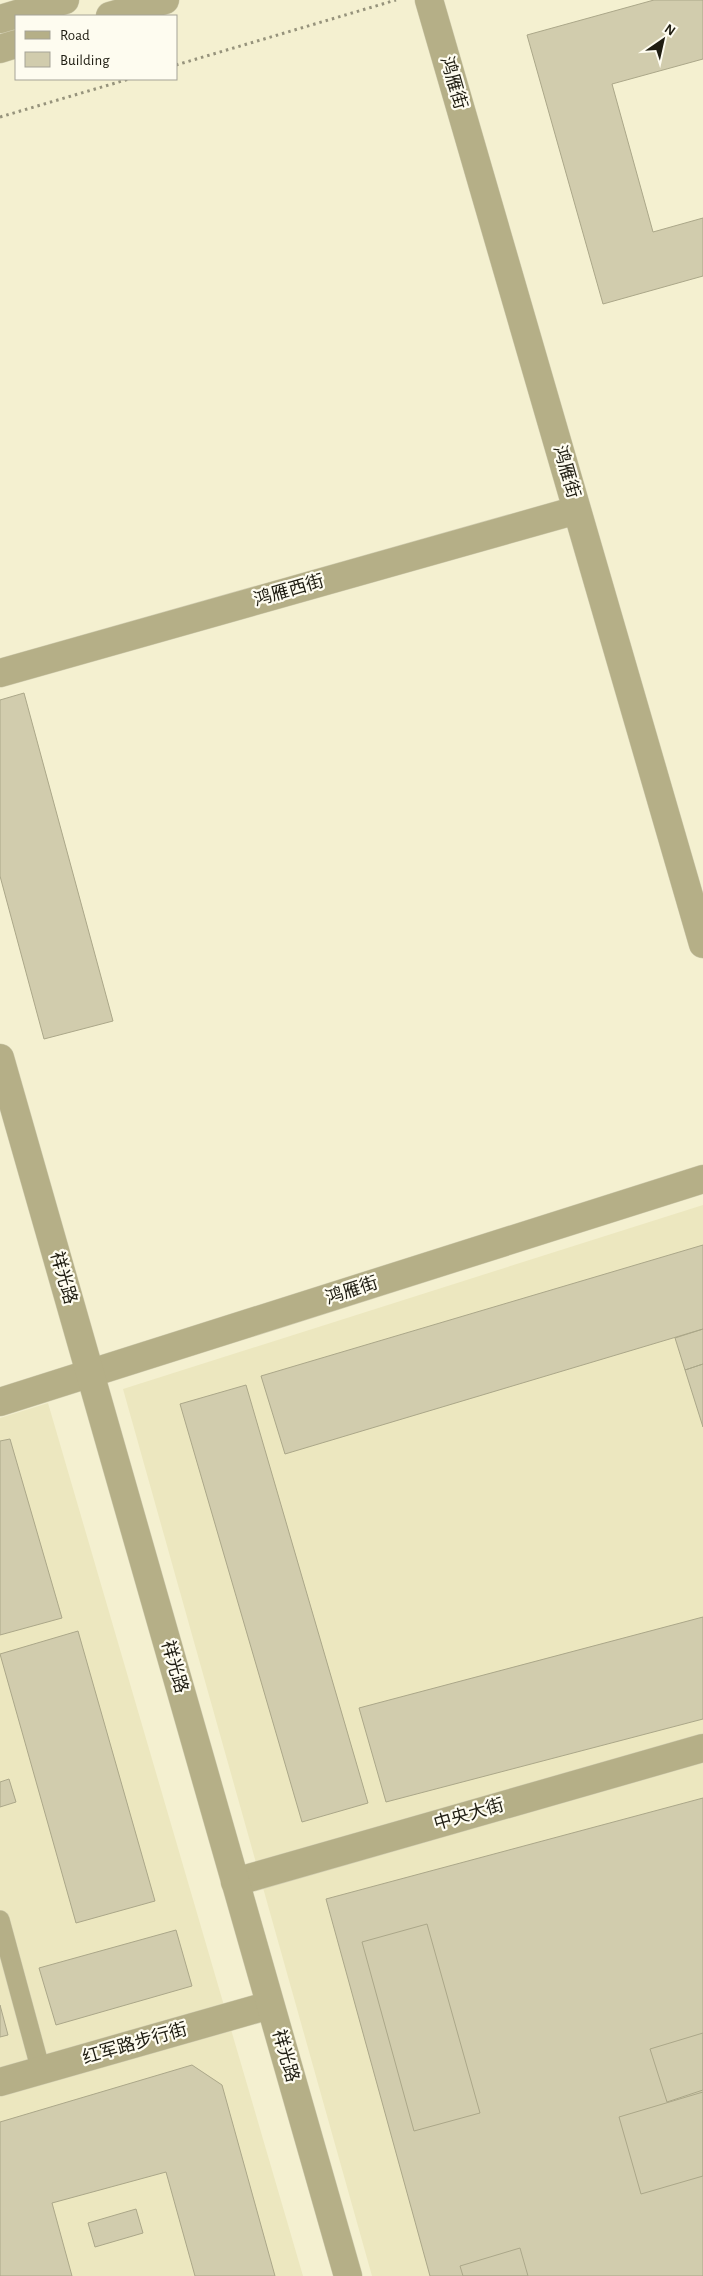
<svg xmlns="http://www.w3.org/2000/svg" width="703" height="2276" viewBox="0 0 703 2276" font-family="'Alegreya Sans','Noto Sans SC',sans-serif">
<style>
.built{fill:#ece7bf}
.building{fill:#d1ccad;stroke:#aba789}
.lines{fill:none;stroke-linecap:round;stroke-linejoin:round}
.service-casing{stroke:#d2ceb2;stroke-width:20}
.pedestrian-casing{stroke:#d2ceb2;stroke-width:29}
.minor-casing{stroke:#d2ceb2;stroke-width:29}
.tertiary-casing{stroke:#d2ceb2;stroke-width:29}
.path{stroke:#96937c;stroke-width:3;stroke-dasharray:2.5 4;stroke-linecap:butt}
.service{stroke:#b5af87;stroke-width:19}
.pedestrian{stroke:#b5af87;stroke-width:28}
.minor{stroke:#b5af87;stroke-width:28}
.tertiary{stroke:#b5af87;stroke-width:28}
.labels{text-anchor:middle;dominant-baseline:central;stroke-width:4.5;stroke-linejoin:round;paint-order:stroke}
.street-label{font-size:18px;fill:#1f1d12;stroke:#fefcf0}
</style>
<rect width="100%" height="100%" fill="#f4f0d0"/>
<path class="built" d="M703 1205V2276H372L123 1389Z
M48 1403 303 2276H0V1418Z"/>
<path class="building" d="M654 0H703V59L612 84 653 232 703 218V276L603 304 527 35Z
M24 693 113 1021 44 1039 0 876V700Z
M703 1245V1329L285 1454 261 1376Z
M703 1329V1364L685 1370 675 1338Z
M703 1364V1427L685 1370Z
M246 1385 368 1803 302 1822 180 1404Z
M10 1439 62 1618 0 1635V1441Z
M703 1617V1719L386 1802 359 1708Z
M78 1631 155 1901 76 1923 0 1654Z
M9 1779 16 1802 0 1807V1782Z
M703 1798V2276H430L326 1899Z
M427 1924 480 2113 414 2131 362 1942Z
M176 1930 192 1986 56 2025 39 1968Z
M0 2005 8 2035 0 2037Z
M703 2033V2090L667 2102 650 2049Z
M192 2065 222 2085 275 2276H195L166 2172 52 2203 72 2276H0V2122Z
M703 2092V2176L641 2194 619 2117Z
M136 2209 143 2233 95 2247 88 2223Z
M520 2248 528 2276H463L460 2266Z"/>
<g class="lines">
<g class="service-casing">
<path id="service" d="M0 1920 41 2071"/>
</g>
<g class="pedestrian-casing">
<path id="pedestrian" d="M235 1882 703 1748
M0 2082 270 2005"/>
</g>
<g class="minor-casing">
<path id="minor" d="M429 0 703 944
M0 673 577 510
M0 1402 703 1179"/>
</g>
<g class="tertiary-casing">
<path id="tertiary" d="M110 16 165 0
M0 19 65 0
M0 49 16 44
M0 1058 348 2276"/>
</g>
<path class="path" d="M176 65 396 0
M0 117 129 79"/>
<use href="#service" class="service"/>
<use href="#pedestrian" class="pedestrian"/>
<use href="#minor" class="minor"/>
<use href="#tertiary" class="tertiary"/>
</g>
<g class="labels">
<g class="street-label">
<text transform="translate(453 83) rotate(74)">鸿雁街</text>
<text transform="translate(566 472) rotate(74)">鸿雁街</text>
<text transform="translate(289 591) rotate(-16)">鸿雁西街</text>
<text transform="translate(63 1278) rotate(74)">祥光路</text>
<text transform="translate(352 1291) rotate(-18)">鸿雁街</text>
<text transform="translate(174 1667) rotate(74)">祥光路</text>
<text transform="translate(469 1815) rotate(-16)">中央大街</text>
<text transform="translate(135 2044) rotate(-16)">红军路步行街</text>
<text transform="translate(285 2056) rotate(74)">祥光路</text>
</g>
</g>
<rect x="15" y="15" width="162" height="65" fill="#fefcf0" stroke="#a5a397"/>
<rect x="25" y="31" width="25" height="8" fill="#b5af87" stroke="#a5a397"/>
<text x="60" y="40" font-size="15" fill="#1f1d12">Road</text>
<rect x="25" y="52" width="25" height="15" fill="#d1ccad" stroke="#a5a397"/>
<text x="60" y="65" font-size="15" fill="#1f1d12">Building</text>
<g transform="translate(663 40) rotate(34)" stroke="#fefcf0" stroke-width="4" paint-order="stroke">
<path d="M0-4L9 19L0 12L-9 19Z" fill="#1f1d12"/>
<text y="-8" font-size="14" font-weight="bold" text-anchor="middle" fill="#1f1d12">N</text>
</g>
</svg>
